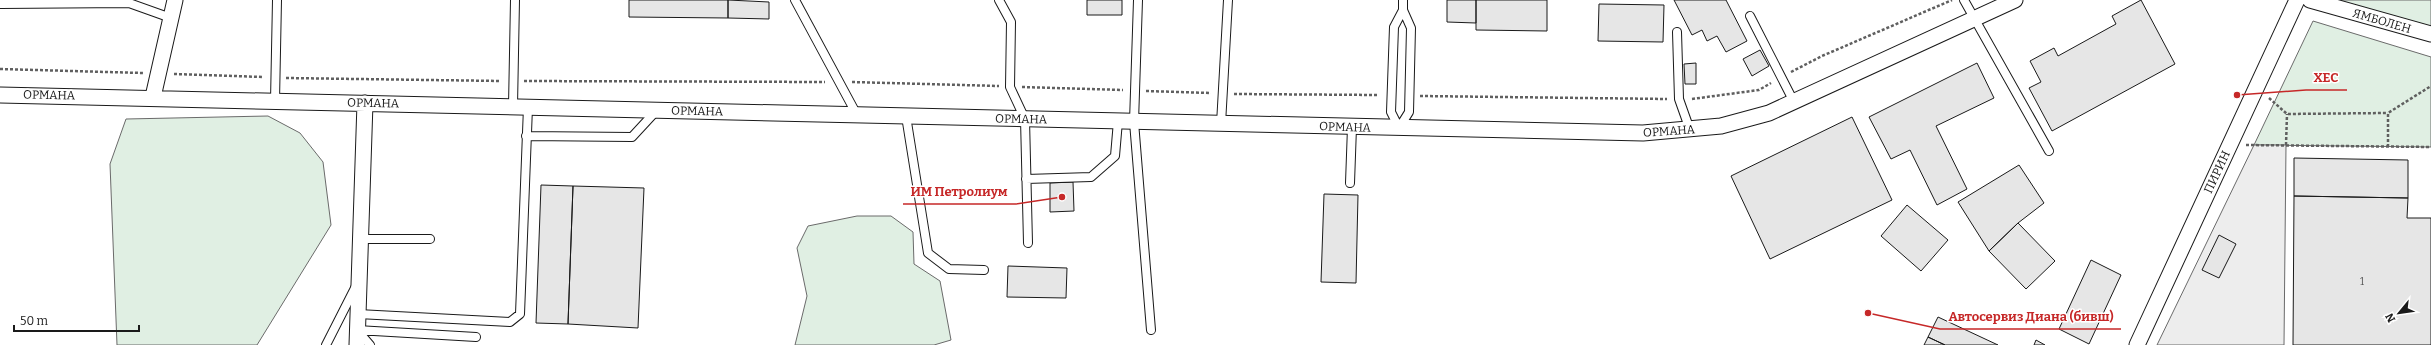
<svg xmlns="http://www.w3.org/2000/svg" width="2431" height="345" viewBox="0 0 2431 345" font-family="Bitter,serif">
<style>
.green{fill:#e0efe3;stroke:#6a6a6a}
.parking{fill:#ededed;stroke:#6a6a6a}
.building{fill:#e6e6e6;stroke:#1a1a1a}
.lines{fill:none;stroke-linecap:round;stroke-linejoin:round}
.service-casing{stroke:#1a1a1a;stroke-width:10}
.minor-casing{stroke:#1a1a1a;stroke-width:17}
.path{stroke:#5f5f5f;stroke-width:2.5;stroke-dasharray:3 2;stroke-linecap:butt}
.service{stroke:#fff;stroke-width:8}
.minor{stroke:#fff;stroke-width:15}
.labels{text-anchor:middle;dominant-baseline:central;stroke-width:3;stroke-linejoin:round;paint-order:stroke}
.number-label{font-size:10px;fill:#4d4d4d}
.street-label{font-size:12px;fill:#1a1a1a;stroke:#fff}
.leader{fill:none;stroke:#c62828;stroke-width:1.5}
.callout-dot{fill:#c62828;stroke:#fff;stroke-width:1.5}
.callout-label{font-size:13px;text-anchor:middle;font-weight:bold;fill:#c62828;stroke:#fff;stroke-width:3;stroke-linejoin:round;paint-order:stroke}
</style>
<rect width="100%" height="100%" fill="#fff"/>
<path class="green" d="M2310 0H2431V34Z
M2313 21 2431 57V147L2254 145Z
M268 116 300 133 323 162 331 225 257 345H117L110 164 126 119Z
M857 216H891L913 232 914 264 940 281 951 340 934 345H795L807 296 797 248 808 226Z"/>
<path class="parking" d="M2254 145H2286L2284 345H2157Z"/>
<path class="building" d="M629 0H728V18L629 17Z
M728 0 769 2V19L728 18Z
M1087 0H1122V15H1087Z
M1447 0H1476V23L1447 22Z
M1476 0H1547V31L1476 30Z
M1674 0H1726L1747 41 1726 52 1717 36 1707 41 1702 30 1692 35Z
M2141 0 2175 64 2052 131 2029 88 2041 82 2030 61 2054 48 2058 56 2116 24 2112 16Z
M1599 4 1664 5 1663 42 1598 41Z
M1760 50 1769 66 1752 76 1743 59Z
M1696 63V84H1685L1684 64Z
M1977 63 1994 98 1936 126 1967 189 1937 205 1910 150 1891 159 1869 117Z
M1852 117 1892 200 1770 259 1731 176Z
M2294 158 2408 160V198L2294 196Z
M2019 165 2044 203 2018 223 1989 251 1958 202Z
M1073 182 1074 211 1050 212V183Z
M541 185 573 186 568 324 536 323Z
M573 186 644 188 638 328 568 324Z
M1324 194 1358 195 1356 283 1321 282Z
M2294 196 2408 198 2407 218H2431V345H2293Z
M1907 205 1948 240 1921 271 1881 236Z
M2018 223 2055 261 2026 289 1989 251Z
M2219 235 2236 244 2219 278 2202 270Z
M2091 260 2121 275 2089 344 2059 329Z
M1008 266 1067 268 1066 298 1007 297Z
M1938 317 1998 345H1945L1928 337Z
M1928 337 1945 345H1924Z
M2036 340 2045 345H2034Z"/>
<g class="lines">
<g class="service-casing">
<path id="service" d="M795 0 857 115
M999 0 1011 22 1010 87 1025 119 1028 243
M1138 0 1134 122 1151 330
M1964 0 2049 151
M0 4 129 3 171 18
M1750 16 1794 102
M1677 32 1679 99 1690 130
M275 101 277 0
M513 106 515 0
M906 116 928 253 949 269 984 270
M1221 124 1228 0
M1399 128 1409 112 1411 28 1403 10V0
M1399 128 1391 112 1394 27 1403 10
M526 136 632 137 657 110
M1026 179 1091 177 1115 156 1118 121
M1350 183 1352 127
M360 239H430
M358 314 510 322 520 314 528 107
M357 330 476 337
M358 331 370 345
M326 345 356 286"/>
</g>
<g class="minor-casing">
<path id="minor" d="M2310 0 2431 34
M0 95 1643 133 1721 126 1769 113 2015 0
M153 97 175 0
M357 345 365 103
M2137 345 2297 0"/>
</g>
<path class="path" d="M0 69 143 73
M1791 72 1822 56 1952 0
M174 74 263 77
M286 78 501 81
M524 81 825 82
M852 82 999 86
M1022 87 1123 90
M1146 91 1211 93
M1234 94 1379 95
M1420 96 1667 99
M2269 98 2287 114 2388 113
M1692 99 1759 90 1771 83
M2246 145 2431 147
M2286 145 2287 114
M2388 147V113L2431 86"/>
<use href="#service" class="service"/>
<use href="#minor" class="minor"/>
</g>
<g class="labels">
<g class="number-label">
<text x="2362" y="282">1</text>
</g>
<g class="street-label">
<text transform="translate(2382 21) rotate(16)">ЯМБОЛЕН</text>
<text transform="translate(49 95) rotate(1)">ОРМАНА</text>
<text transform="translate(373 103) rotate(1)">ОРМАНА</text>
<text transform="translate(697 111) rotate(1)">ОРМАНА</text>
<text transform="translate(1021 119) rotate(1)">ОРМАНА</text>
<text transform="translate(1345 127) rotate(2)">ОРМАНА</text>
<text transform="translate(1669 131) rotate(-4)">ОРМАНА</text>
<text transform="translate(2217 172) rotate(-65)">ПИРИН</text>
</g>
</g>
<path class="leader" d="M2237 95L2306 90H2347M1062 197L1016 204H903M1868 313L1940 329H2121"/>
<g class="callout-dot">
<circle cx="2237" cy="95" r="4"/>
<circle cx="1062" cy="197" r="4"/>
<circle cx="1868" cy="313" r="4"/>
</g>
<g class="callout-label">
<text x="2326" y="82">ХЕС</text>
<text x="959" y="196">ИМ Петролиум</text>
<text x="2031" y="321">Автосервиз Диана (бивш)</text>
</g>
<g transform="translate(2399 313) rotate(241)" stroke="#ffffff" stroke-width="3" paint-order="stroke">
<path d="M0-3L7 15L0 10L-7 15Z" fill="#1a1a1a"/>
<text y="-6" font-size="11" font-weight="bold" text-anchor="middle" fill="#1a1a1a">N</text>
</g>
<path d="M14 325v6h125v-6" fill="none" stroke="#1a1a1a" stroke-width="2"/>
<text x="20" y="325" font-size="12" fill="#1a1a1a" stroke="#ffffff" stroke-width="3" paint-order="stroke">50 m</text>
</svg>
